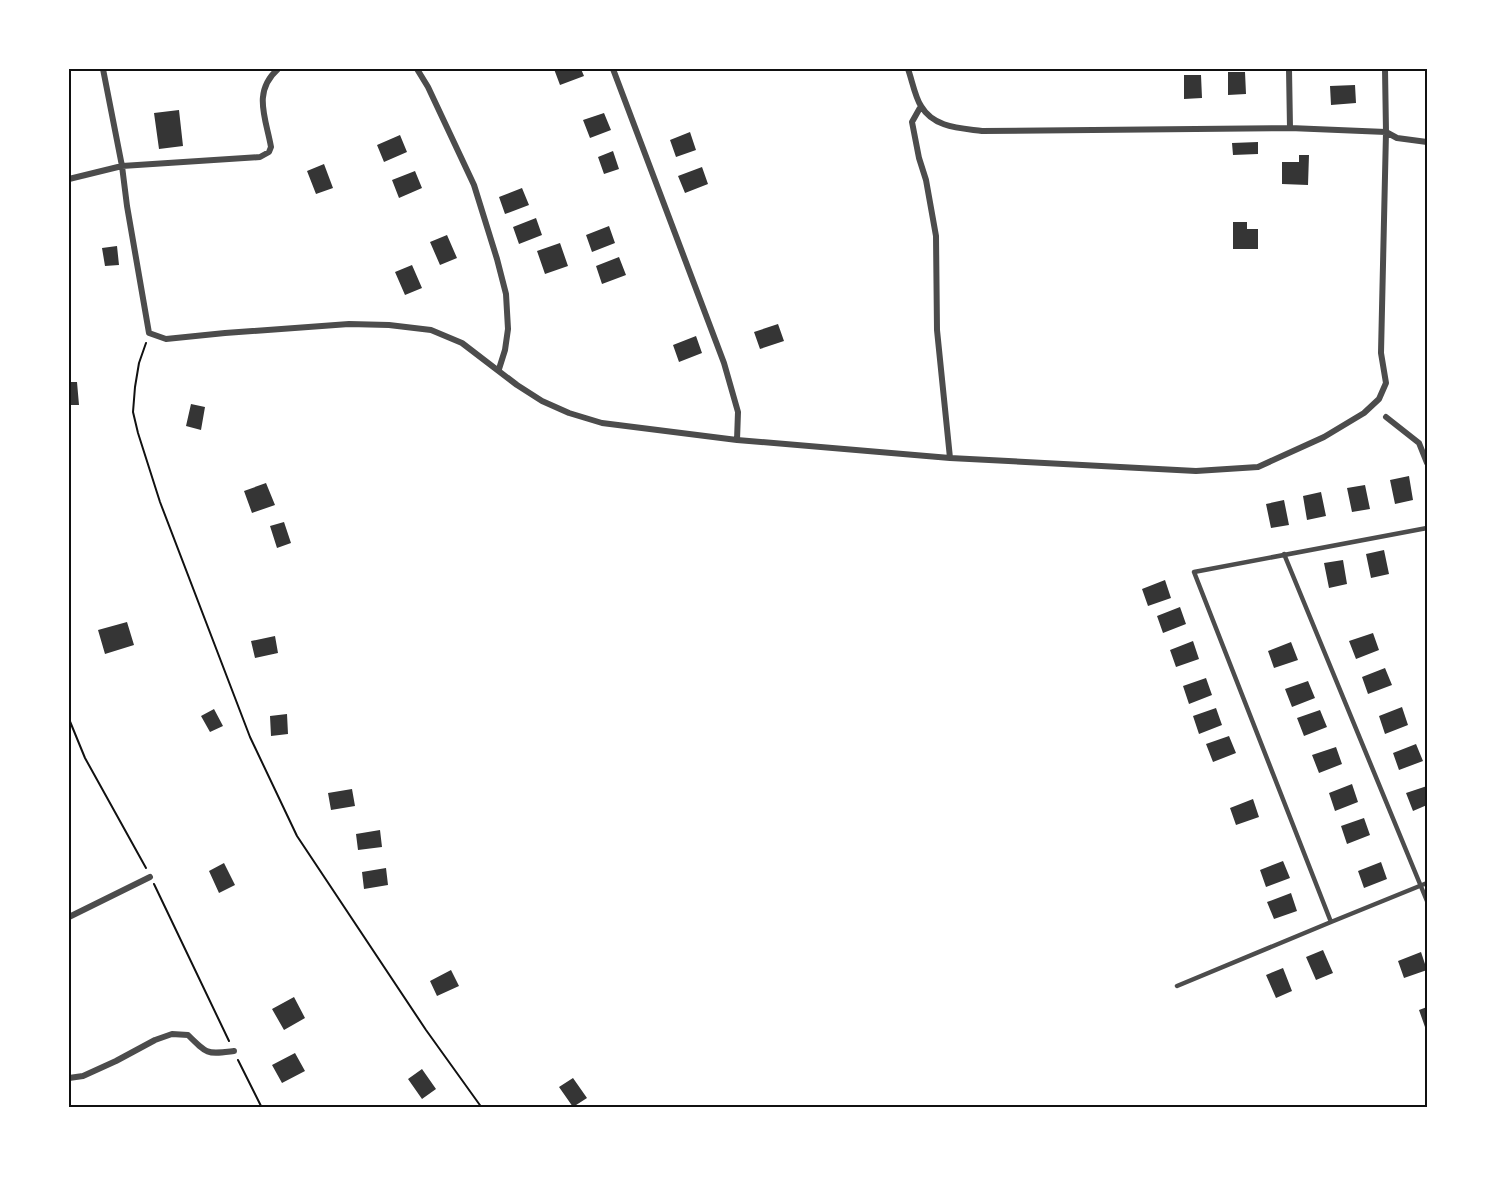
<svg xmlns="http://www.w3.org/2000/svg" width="1496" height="1177" viewBox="0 0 1496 1177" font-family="Arial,sans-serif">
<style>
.building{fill:#353535}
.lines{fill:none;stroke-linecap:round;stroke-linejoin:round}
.path{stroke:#111;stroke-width:2}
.service{stroke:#4c4c4c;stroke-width:4.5}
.minor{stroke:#4c4c4c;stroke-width:6}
.neatline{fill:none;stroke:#111;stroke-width:2}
</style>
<rect width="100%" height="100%" fill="#fff"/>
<path class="building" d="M554 69H581L584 76 560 85Z
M1228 72H1245L1246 94 1228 95Z
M1184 75H1201L1202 98 1184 99Z
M1355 85 1356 103 1331 105 1330 86Z
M179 110 183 146 159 149 154 113Z
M604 113 611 130 590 138 583 120Z
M690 132 696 150 676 157 670 140Z
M400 135 407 152 384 162 377 145Z
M1258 142V154L1233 155 1232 143Z
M613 151 619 169 604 174 598 157Z
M1299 155H1309L1308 185 1282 184V162H1299Z
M324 164 333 188 316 194 307 171Z
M702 167 708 184 685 193 678 176Z
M415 171 422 188 399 198 392 180Z
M522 188 529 205 505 214 499 197Z
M536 218 542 235 519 244 513 227Z
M1233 222H1247V229H1258V249H1233Z
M609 226 615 243 592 252 586 235Z
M447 235 457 258 440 265 430 242Z
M560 243 568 266 545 274 537 251Z
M117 246 119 265 105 266 102 248Z
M619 257 626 275 602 284 596 266Z
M412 265 422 288 405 295 395 272Z
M778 324 784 341 760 349 754 332Z
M696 336 702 353 679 362 673 345Z
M69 382H77L79 405H69Z
M191 404 205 407 201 430 186 426Z
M1409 476 1413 500 1395 504 1390 480Z
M266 483 275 505 252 513 244 491Z
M1365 485 1370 509 1352 512 1347 488Z
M1321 492 1326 516 1307 520 1303 496Z
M1284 500 1289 525 1271 528 1266 504Z
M284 522 291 543 277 548 270 526Z
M1384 550 1389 574 1371 578 1366 554Z
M1343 560 1347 584 1329 588 1324 563Z
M1165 580 1171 598 1148 606 1142 589Z
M1180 607 1186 624 1163 633 1157 616Z
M127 622 134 645 105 654 98 630Z
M1373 633 1379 650 1356 659 1349 641Z
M275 636 278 653 255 658 251 641Z
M1193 641 1199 659 1176 667 1170 650Z
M1291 642 1298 660 1274 668 1268 651Z
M1385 668 1392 685 1368 694 1362 677Z
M1206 678 1212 695 1189 704 1183 686Z
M1308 681 1315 698 1292 707 1285 689Z
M1402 707 1408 725 1385 734 1379 716Z
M1216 708 1222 725 1199 734 1193 716Z
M214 709 223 726 210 732 201 716Z
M1320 710 1327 727 1304 736 1297 718Z
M287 714 288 734 271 736 270 716Z
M1229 736 1236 753 1213 762 1206 744Z
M1416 744 1423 761 1399 770 1393 753Z
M1336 747 1342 764 1319 773 1312 755Z
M1352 784 1358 802 1335 811 1329 793Z
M1427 786V805L1413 811 1406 793Z
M352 789 355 806 331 810 328 793Z
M1253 799 1259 817 1236 825 1230 808Z
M1364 818 1370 835 1347 844 1341 826Z
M380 830 382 847 358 850 356 834Z
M1283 861 1290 878 1266 887 1260 870Z
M1381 862 1387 879 1364 888 1358 871Z
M224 863 235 885 219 893 209 871Z
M386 868 388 885 364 889 362 872Z
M1291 893 1297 911 1274 919 1267 902Z
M1323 950 1333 973 1316 980 1306 957Z
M1421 952 1427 970 1404 978 1398 961Z
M1283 968 1292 991 1276 998 1266 975Z
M451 970 459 986 437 996 430 981Z
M294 997 305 1018 284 1030 272 1009Z
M1427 1007V1027H1425L1419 1010Z
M295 1053 305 1071 282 1083 272 1065Z
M422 1069 436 1089 422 1099 408 1079Z
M573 1078 587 1098 573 1107 559 1087Z"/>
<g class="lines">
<path class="path" d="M146 343 139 363 135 387 133 412 138 433 160 502 250 737 297 836 426 1030 482 1108
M69 719 85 758 146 868
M154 884 229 1041
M238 1060 262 1108"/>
<path class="service" d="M1427 528 1194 572 1331 922 1427 883
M1284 554 1427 901
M1177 986 1331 922"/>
<path class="minor" d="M103 69 122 166 127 206 149 333 166 339 225 333 349 324 389 325 431 330 462 343 517 385 542 401 569 413 602 423 737 440 950 458 1196 471 1258 467 1324 437 1364 413 1379 399 1386 383 1381 353 1386 132 1385 69
M417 69 428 87 474 185 497 259 506 294 508 329 505 350 499 369
M613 69 724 363 738 412 737 440
M908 69C912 80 915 97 921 106 934 128 960 128 982 131L1290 128 1386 132 1397 138 1427 142
M1289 69 1290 128
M921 106 912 122 919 158 926 180 936 236 937 330 950 458
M69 179 122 166 260 157 269 152 271 147C266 118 252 92 278 69
M1386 417 1419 443 1427 463
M69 917 150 877
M69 1078 83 1076 116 1061 155 1040 172 1034 188 1035C208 1055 207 1054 234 1051"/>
</g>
<rect width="1496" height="1177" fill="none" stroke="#ffffff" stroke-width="141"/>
<rect x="70" y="70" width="1356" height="1036" class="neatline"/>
</svg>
